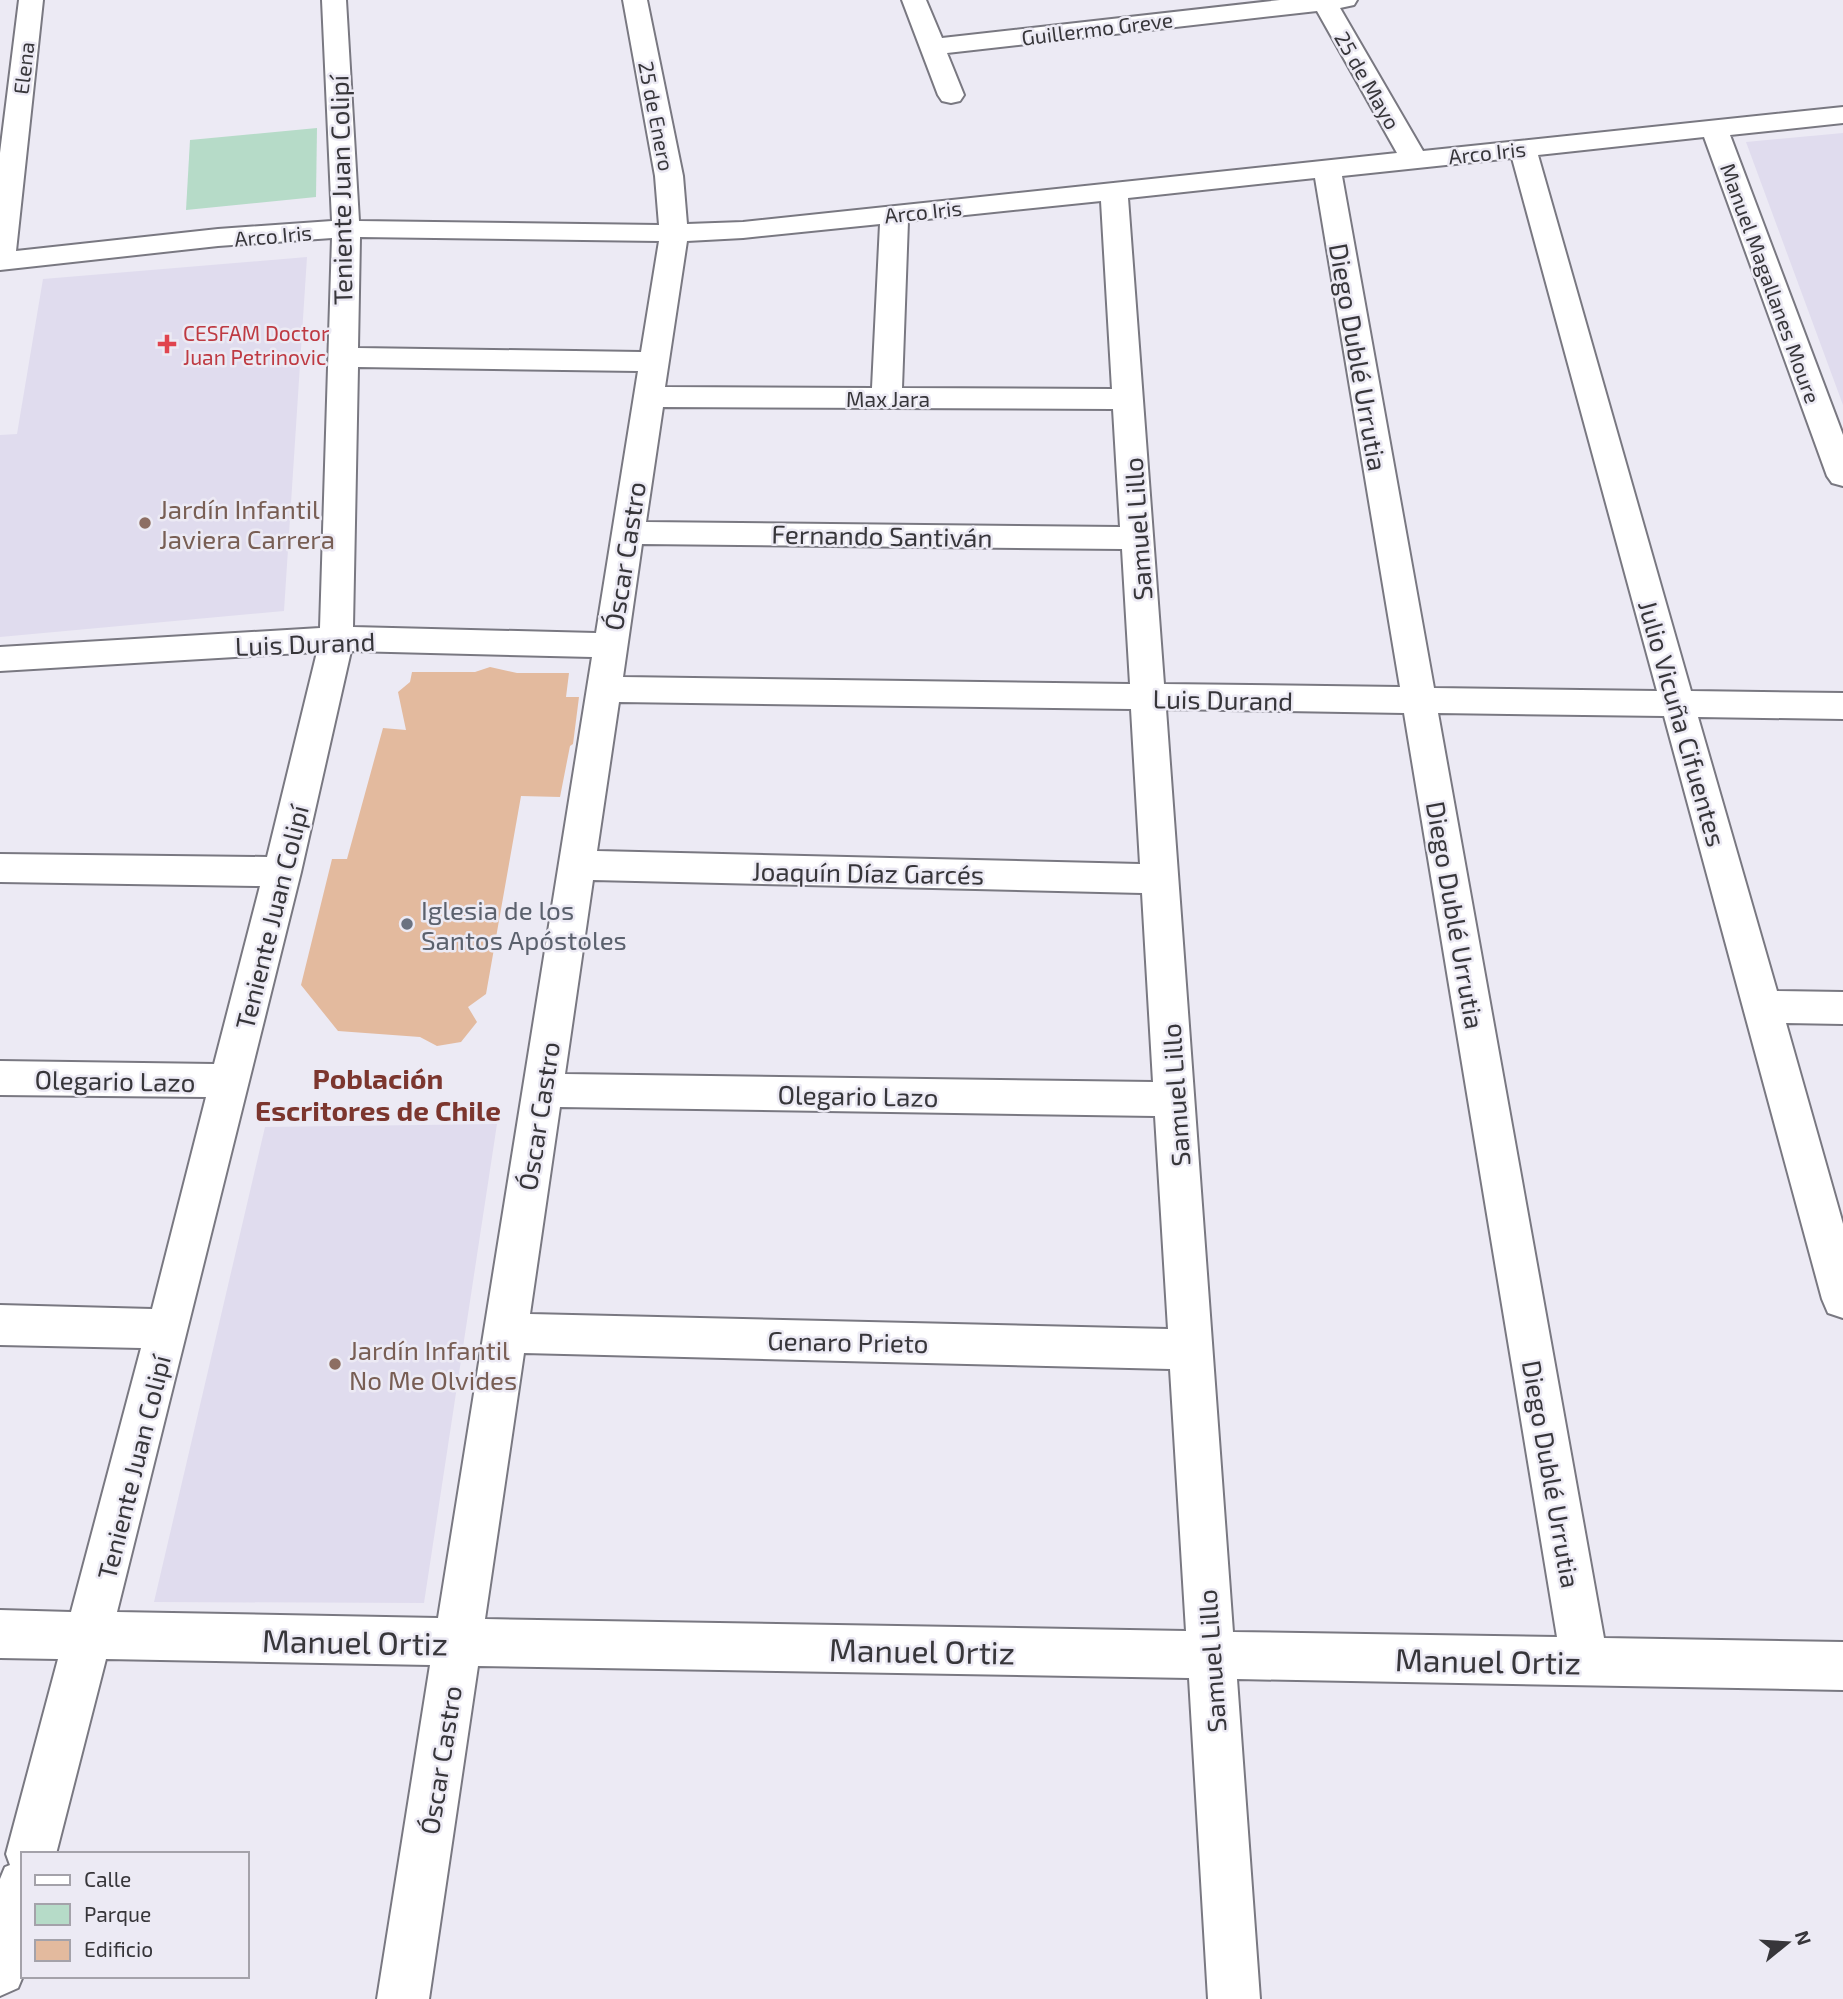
<svg xmlns="http://www.w3.org/2000/svg" width="1843" height="1999" viewBox="0 0 1843 1999" font-family="'Exo 2',sans-serif">
<style>
.built{fill:#e0dcee}
.green{fill:#b6dbc8}
.building{fill:#e3ba9e}
.lines{fill:none;stroke-linecap:round;stroke-linejoin:round}
.minor-casing{stroke:#797881;stroke-width:4}
.minor{fill:#fff;fill-rule:evenodd}
.health-dot{fill:#e0444e;stroke:#eceaf4;stroke-width:2.5}
.education-dot{fill:#8d6e63;stroke:#eceaf4;stroke-width:2.5}
.worship-dot{fill:#6b7280;stroke:#eceaf4;stroke-width:2.5}
.labels{text-anchor:middle;dominant-baseline:central;stroke-width:5;stroke-linejoin:round;paint-order:stroke}
.far-street-label{font-size:21px;fill:#37363a;stroke:#eceaf4}
.far-health-label{font-size:21px;fill:#be3a42;stroke:#eceaf4;text-anchor:start}
.street-label{font-size:26px;fill:#37363a;stroke:#eceaf4}
.education-label{font-size:26px;fill:#785e54;stroke:#eceaf4;text-anchor:start}
.worship-label{font-size:26px;fill:#5b616d;stroke:#eceaf4;text-anchor:start}
.neighbourhood-label{font-size:28px;font-weight:bold;fill:#7c362e;stroke:#eceaf4}
.near-street-label{font-size:32px;fill:#37363a;stroke:#eceaf4}
</style>
<rect width="100%" height="100%" fill="#eceaf4"/>
<path class="built" d="M1843 133V405L1746 142Z
M307 257 284 611 0 637V435L17 434 43 279Z
M497 1124 424 1603 154 1602 265 1127Z"/>
<path class="green" d="M317 128 316 197 186 210 190 140Z"/>
<path class="building" d="M490 667 517 673H569L566 697H579L573 744 570 746 560 797 521 796 486 994 468 1007 477 1022 461 1042 437 1046 420 1037 338 1031 301 985 332 859H347L383 728 406 730 398 692 410 682 412 672H475Z"/>
<g class="lines">
<g class="minor-casing">
<path id="minor" d="M19 0H43L16 251 218 229 332 221 322 0H346L359 221 659 225 655 176 623 0H647L683 176 687 224 743 222 1397 153 1317 11 947 53 964 95 960 101 951 103 942 101 938 95 902 0H926L942 38 1280 0H1357L1354 5 1340 8 1423 151 1843 107V123L1730 135 1843 435V486L1832 483 1827 476 1704 137 1538 155 1691 691 1843 693V719L1698 717 1777 991 1843 992V1024L1786 1023 1843 1224V1318L1828 1313 1822 1299 1664 716 1438 713 1604 1638 1843 1642V1690L1237 1679 1260 1999H1208L1189 1678 478 1666 429 1999H377L430 1665 106 1659 56 1854H23V1976L18 1988 0 1996V1879L5 1867 10 1865 6 1854 58 1659 0 1658V1610L71 1612 141 1348 0 1345V1305L152 1309 206 1097 0 1095V1061L214 1064 260 886 0 882V854L267 857 317 652 0 671V647L320 628 332 238 218 246 0 270V153ZM1512 158 1657 691 1434 688 1342 176ZM1315 178 1400 687 1164 684 1128 198ZM1101 201 1112 389 902 388 908 221ZM880 224 872 388 665 387 687 241 743 238ZM360 237 659 241 641 352 358 348ZM358 367 638 371 596 633 353 627ZM663 407 1113 409 1120 527 646 522ZM642 544 1122 549 1130 684 623 677ZM351 651 592 657 438 1618 117 1612 301 872ZM619 702 1131 709 1140 864 597 851ZM1166 709 1404 713 1557 1637 1233 1632ZM593 880 1142 893 1153 1082 565 1074ZM560 1107 1155 1116 1168 1329 530 1314ZM524 1353 1170 1369 1186 1631 485 1619Z"/>
</g>
<use href="#minor" class="minor"/>
</g>
<path class="health-dot" d="M163.5 333.5h7v7h7v7h-7v7h-7v-7h-7v-7h7z"/>
<g class="education-dot">
<circle cx="145" cy="523" r="7"/>
<circle cx="335" cy="1364" r="7"/>
</g>
<circle class="worship-dot" cx="407" cy="924" r="7"/>
<g class="labels">
<g class="far-street-label">
<text transform="translate(1097 28) rotate(-7)">Guillermo Greve</text>
<text transform="translate(23 68) rotate(-83)">Elena</text>
<text transform="translate(1368 80) rotate(60)">25 de Mayo</text>
<text transform="translate(657 116) rotate(79)">25 de Enero</text>
<text transform="translate(1487 152) rotate(-6)">Arco Iris</text>
<text transform="translate(923 211) rotate(-6)">Arco Iris</text>
<text transform="translate(273 235) rotate(-5)">Arco Iris</text>
<text transform="translate(1771 283) rotate(70)">Manuel Magallanes Moure</text>
<text x="888" y="398">Max Jara</text>
</g>
<g class="far-health-label">
<text x="183" y="332">CESFAM Doctor<tspan x="183" dy="24">Juan Petrinovic</tspan></text>
</g>
<g class="street-label">
<text transform="translate(340 190) rotate(-91)">Teniente Juan Colipí</text>
<text transform="translate(1359 357) rotate(80)">Diego Dublé Urrutia</text>
<text transform="translate(1137 529) rotate(-94)">Samuel Lillo</text>
<text transform="translate(882 535) rotate(1)">Fernando Santiván</text>
<text transform="translate(624 556) rotate(-81)">Óscar Castro</text>
<text transform="translate(305 643) rotate(-2)">Luis Durand</text>
<text transform="translate(1223 699) rotate(1)">Luis Durand</text>
<text transform="translate(1683 723) rotate(74)">Julio Vicuña Cifuentes</text>
<text transform="translate(868 872) rotate(1)">Joaquín Díaz Garcés</text>
<text transform="translate(1456 915) rotate(80)">Diego Dublé Urrutia</text>
<text transform="translate(271 917) rotate(-76)">Teniente Juan Colipí</text>
<text transform="translate(115 1080) rotate(1)">Olegario Lazo</text>
<text transform="translate(858 1095) rotate(1)">Olegario Lazo</text>
<text transform="translate(1175 1095) rotate(-94)">Samuel Lillo</text>
<text transform="translate(538 1116) rotate(-81)">Óscar Castro</text>
<text transform="translate(848 1341) rotate(1)">Genaro Prieto</text>
<text transform="translate(133 1467) rotate(-76)">Teniente Juan Colipí</text>
<text transform="translate(1552 1474) rotate(80)">Diego Dublé Urrutia</text>
<text transform="translate(1211 1661) rotate(-94)">Samuel Lillo</text>
<text transform="translate(440 1760) rotate(-81)">Óscar Castro</text>
</g>
<g class="education-label">
<text x="159" y="508">Jardín Infantil<tspan x="159" dy="30">Javiera Carrera</tspan></text>
<text x="349" y="1349">Jardín Infantil<tspan x="349" dy="30">No Me Olvides</tspan></text>
</g>
<g class="worship-label">
<text x="421" y="909">Iglesia de los<tspan x="421" dy="30">Santos Apóstoles</tspan></text>
</g>
<g class="neighbourhood-label">
<text x="378" y="1078">Población<tspan x="378" dy="32">Escritores de Chile</tspan></text>
</g>
<g class="near-street-label">
<text transform="translate(355 1641) rotate(1)">Manuel Ortiz</text>
<text transform="translate(922 1650) rotate(1)">Manuel Ortiz</text>
<text transform="translate(1488 1660) rotate(1)">Manuel Ortiz</text>
</g>
</g>
<rect x="21" y="1852" width="228" height="126" fill="#eceaf4" stroke="#a4a2aa" stroke-width="2"/>
<rect x="35" y="1875" width="35" height="10" fill="#ffffff" stroke="#a4a2aa" stroke-width="2"/>
<text x="84" y="1887" font-size="21" fill="#37363a">Calle</text>
<rect x="35" y="1904" width="35" height="21" fill="#b6dbc8" stroke="#a4a2aa" stroke-width="2"/>
<text x="84" y="1922" font-size="21" fill="#37363a">Parque</text>
<rect x="35" y="1940" width="35" height="21" fill="#e3ba9e" stroke="#a4a2aa" stroke-width="2"/>
<text x="84" y="1957" font-size="21" fill="#37363a">Edificio</text>
<g transform="translate(1787 1943) rotate(72)" stroke="#eceaf4" stroke-width="5" paint-order="stroke">
<path d="M0-5L12 26L0 18L-12 26Z" fill="#37363a"/>
<text y="-10" font-size="19" font-weight="bold" text-anchor="middle" fill="#37363a">N</text>
</g>
</svg>
